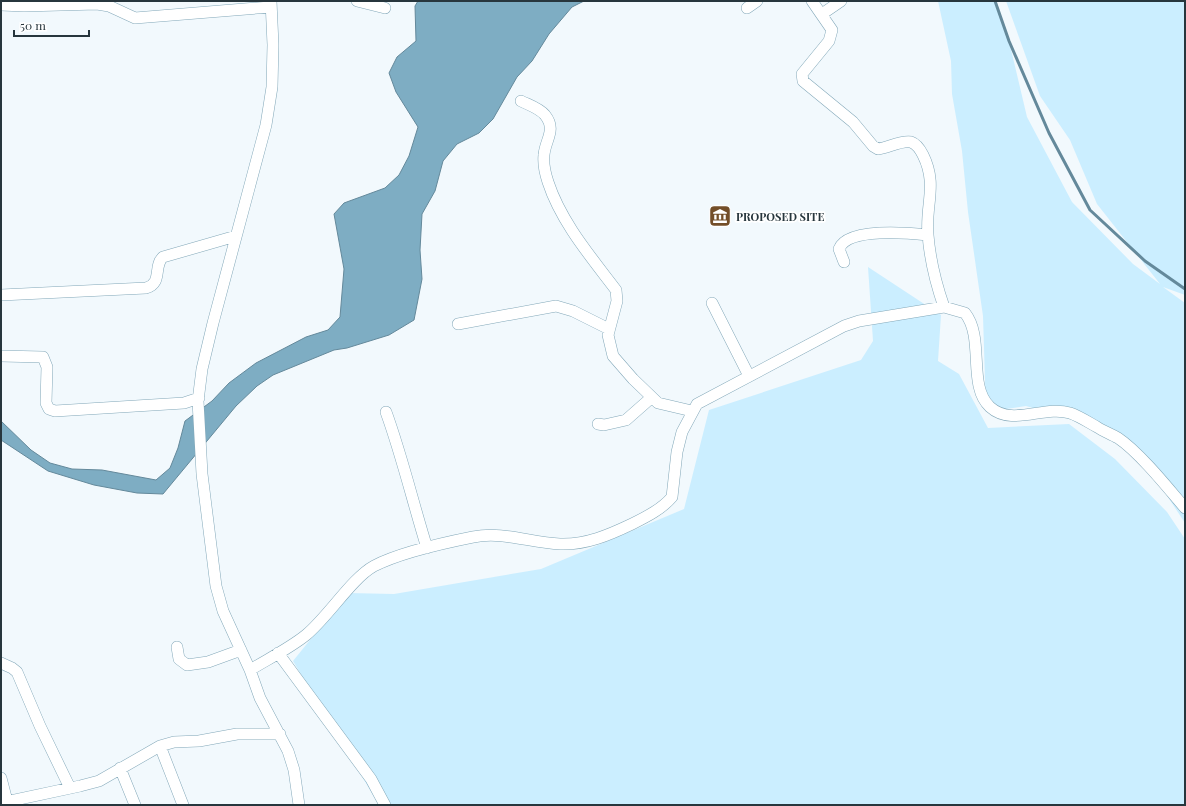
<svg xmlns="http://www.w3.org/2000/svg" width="1186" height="806" viewBox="0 0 1186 806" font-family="'Playfair Display',serif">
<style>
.green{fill:#cbeeff}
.water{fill:#7eadc3;stroke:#64899b}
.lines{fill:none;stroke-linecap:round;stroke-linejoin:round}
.stream{stroke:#64899b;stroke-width:3}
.street-casing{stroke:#83a8b9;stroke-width:12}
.street{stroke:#fff;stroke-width:11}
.labels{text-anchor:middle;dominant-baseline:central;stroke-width:3.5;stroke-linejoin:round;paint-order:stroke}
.poi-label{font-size:11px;font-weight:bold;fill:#27363d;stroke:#fff;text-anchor:start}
</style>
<rect width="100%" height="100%" fill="#f2f9fd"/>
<path class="green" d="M938 1H995L1009 41 1027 117 1072 202 1133 264 1160 284 1097 204 1070 140 1040 96 1006 1H1185V295L1163 287 1185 303V523L1137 450 1070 419 1026 406 986 412 983 316 968 212 962 151 952 94 951 61Z
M868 267 941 315 938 361 959 374 988 428 1069 424 1115 459 1167 512 1185 539V805H379L293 661 348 593 394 594 541 569 684 509 709 410 861 360 873 341Z"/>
<path class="water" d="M418 1H584L572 7 549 34 532 61 517 77 493 119 479 133 457 144 443 161 435 191 422 214 420 250 422 279 414 320 389 335 347 348 334 350 273 375 257 386 236 406 163 494 137 493 94 485 48 471 1 440V421L31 450 50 463 72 469 102 470 156 480 170 468 178 448 185 421 212 401 229 383 256 363 306 337 328 330 340 317 344 269 334 214 344 203 385 188 399 175 409 156 418 127 396 92 389 73 397 57 416 41 415 6Z"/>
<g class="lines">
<path class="stream" d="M995 1 1009 41 1049 133 1090 210 1145 261 1185 289"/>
<g class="street-casing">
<path id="street" d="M271 1 273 45 272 87 266 125 213 323 202 369 198 401 202 474 216 586 223 611 250 670 260 698 288 751 294 770 299 805
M357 1 385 8
M812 1 832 30 829 41 802 74 803 81 853 122 873 146 878 149C888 148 901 140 911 142 917 144 920 149 923 155 938 185 925 205 928 235 930 260 936 284 944 307
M1 5 24 6 97 4 109 6 135 18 270 7
M747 8 757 1
M822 14 841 1
M521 101C529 105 539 108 545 115 557 130 545 140 544 155 543 164 545 173 548 182 561 222 591 257 616 290L617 301 608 335 613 356 633 379 658 403 692 411
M844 262 839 249C847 227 909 233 928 235
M1 295 146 288C163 283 153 266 163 257L236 236
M712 303 749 376
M458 324 556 306 573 311 609 329
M1 356 43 357 47 367 46 403 49 409 55 411 184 403 199 398
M386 412C402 456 413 503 427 548
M598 424 604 425 626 420 651 398
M177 647 179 659 187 665 208 662 241 650
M278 653 371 779 385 805
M1 663 12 668 17 672 40 726 70 788
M250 670C268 659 290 648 306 635 328 617 352 578 374 566 401 552 443 543 473 537 503 531 531 543 560 544 586 545 609 535 632 524 646 517 662 509 672 497L677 452 682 432 697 404 844 326 859 321 944 307 965 313C985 338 967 386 990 407 1012 427 1044 405 1070 413 1079 416 1088 422 1097 427 1103 431 1111 434 1118 438 1139 452 1168 488 1185 508
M160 746 183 805
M120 768 135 805
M1 778 8 805
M1 803 80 786 99 781 160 746 174 742 199 741 237 734H280"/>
</g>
<use href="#street" class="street"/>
</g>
<defs>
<g id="museum-square" transform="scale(1.15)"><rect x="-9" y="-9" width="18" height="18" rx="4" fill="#734e29" stroke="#fff"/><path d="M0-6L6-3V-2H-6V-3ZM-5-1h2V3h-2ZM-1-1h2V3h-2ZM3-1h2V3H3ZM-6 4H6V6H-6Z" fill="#fff"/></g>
</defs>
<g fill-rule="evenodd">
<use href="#museum-square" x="720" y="216"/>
</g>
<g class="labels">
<g class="poi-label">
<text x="736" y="216">PROPOSED SITE</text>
</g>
</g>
<rect width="1186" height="806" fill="none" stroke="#27363d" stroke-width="4"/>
<path d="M14 30v6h75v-6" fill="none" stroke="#27363d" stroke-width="2"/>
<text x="20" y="30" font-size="12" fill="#27363d" stroke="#ffffff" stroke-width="3" paint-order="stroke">50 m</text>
</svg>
